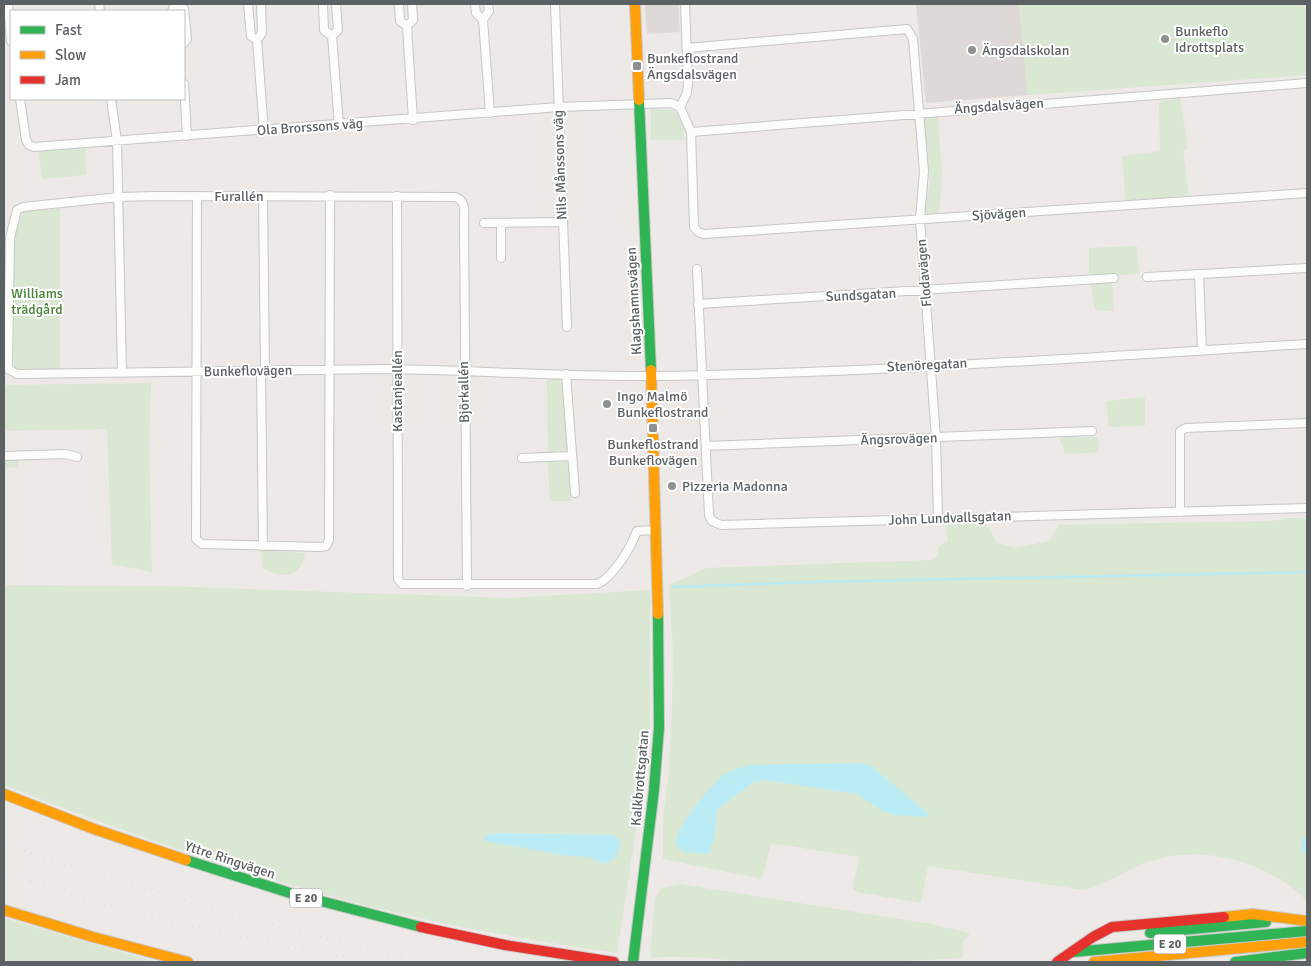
<svg xmlns="http://www.w3.org/2000/svg" width="1311" height="966" viewBox="0 0 1311 966" font-family="Signika,sans-serif">
<style>
.education{fill:#ded9d6}
.green{fill:#dae7d2;fill-rule:evenodd}
.water{fill:#bbecf5}
.lines{fill:none;stroke-linecap:round;stroke-linejoin:round}
.stream{stroke:#bbecf5;stroke-width:2.5}
.street-casing{stroke:#c6c7c6;stroke-width:10}
.fast-casing{stroke:#c8c8c8;stroke-width:12}
.slow-casing{stroke:#c8c8c8;stroke-width:12}
.jam-casing{stroke:#c8c8c8;stroke-width:12}
.street{stroke:#fcfcfb;stroke-width:8}
.fast{stroke:#30b455;stroke-width:10}
.slow{stroke:#ff9f0a;stroke-width:10}
.jam{stroke:#e5322d;stroke-width:10}
.rail{stroke:#e2e1e1;stroke-width:2.5;stroke-dasharray:1 6;stroke-linecap:butt}
.poi-dot{fill:#8e9192;stroke:#fff;stroke-width:2}
.labels{text-anchor:middle;dominant-baseline:central;stroke-width:4;stroke-linejoin:round;paint-order:stroke}
.shield{fill:#fff;stroke:#8d9192;stroke-width:1}
.shield-label{font-size:12px;font-weight:bold;fill:#5c6264}
.poi-label{font-size:14px;fill:#5c6264;stroke:#fff;text-anchor:start}
.street-label{font-size:14px;fill:#5c6264;stroke:#fff}
.park-label{font-size:14px;fill:#478137;stroke:#fff}
</style>
<rect width="100%" height="100%" fill="#ece9e6"/>
<path class="education" d="M645 4H678L680 32 647 34Z
M916 4H1019L1028 95 926 103Z"/>
<path class="green" d="M1019 4H1307V75L1028 95Z
M1180 98 1188 148 1183 150 1189 195 1126 202 1122 156 1160 151 1159 102Z
M651 109 675 110 684 128V140H651Z
M938 117 942 175 939 213H925L930 180 922 119Z
M85 146 86 175 42 179 38 150Z
M60 209V369H14V237L24 210Z
M1137 246 1139 274 1089 277V248Z
M1112 283 1114 311 1095 310 1091 284Z
M563 378 567 450 548 453 547 379Z
M151 383 149 441 152 572 112 564 107 429 4 431V385Z
M1145 397V426L1109 427 1106 401Z
M1059 437H1098L1099 452 1065 454Z
M4 459H18V467L4 468Z
M567 461 571 501H550L548 462Z
M1293 518 1307 519V835L1303 838 1301 849 1307 855V901C1269 862 1204 844 1151 861 1127 868 1108 884 1084 890L928 866 921 903 857 892 853 889 859 857 771 843 762 879 663 859V816L669 773 672 703 673 652 669 585 707 568 932 560 936 558 939 546 948 542 946 523 987 524 997 543 1015 548 1049 541 1059 525 1269 521ZM862 763 870 765 929 815 882 811 857 794 764 780 754 782 717 810 714 840 709 853 719 779 826 765Z
M260 550 305 553C302 577 282 580 263 568Z
M4 585 161 586 507 598 650 590V739L617 953C535 941 453 927 372 907 246 876 125 832 4 785Z
M680 884 931 924 970 933 963 942 962 958C894 962 824 966 756 962 720 960 686 954 650 958L655 898 662 888Z
M4 918 156 962H4Z"/>
<path class="water" d="M862 763 870 765 930 815 927 817 894 815 882 811 857 794 764 780 754 782 717 810 714 840 709 854 684 852 676 845C675 828 705 793 718 780 727 771 739 768 750 765Z
M495 833 611 835 617 837 620 844 616 858 606 863H601L589 857 562 855 484 841V836Z
M1307 835V855L1301 849 1303 838Z"/>
<g class="lines">
<path class="stream" d="M673 587 814 582 1307 572"/>
<g class="street-casing">
<path id="street" d="M8 4 11 41
M99 4 100 11
M248 4 251 36 257 40
M261 4 262 33 257 40 264 131
M323 4 324 30 332 36 339 125
M399 4 400 21 407 26 413 120
M475 4 476 13 483 20
M488 4 489 11 483 20 490 113
M555 4 567 327
M172 11 175 5H180L184 9 187 39 184 43
M407 26 413 20 412 4
M332 36 338 30 336 4
M687 48 907 29 913 39 924 171 920 219 936 438 938 519
M184 84 187 136
M20 99 26 140 29 145 34 147 559 107 671 103 680 107 691 132 694 227 698 232 704 234 1307 193
M111 99 117 141 122 373
M680 107 687 93 688 84 685 4
M691 132 1307 83
M197 196 196 539 202 544 320 547 326 546 329 540 330 195
M263 196 265 371
M397 196 398 570V579L402 584H597C613 578 631 547 637 531L656 530
M484 223 562 222
M501 223V258
M697 269 709 515 712 521 721 525 1307 508
M1199 275 1202 350
M1147 277 1307 268
M698 304 1114 278
M261 371 263 546
M566 374 575 493
M706 446 1092 431
M4 456 65 454 77 457
M522 458 571 456
M1180 512V431L1186 428 1307 423
M467 586 464 223C464 212 467 201 455 197L154 196 119 197 23 207 17 210 10 238 8 369 17 374 385 369C474 370 564 377 654 376 872 373 1090 357 1307 344"/>
</g>
<g class="fast-casing">
<path id="fast" d="M639 100 651 370
M186 860 290 893 421 927
M1150 933 1266 922
M1073 952 1307 931
M633 962 654 790 659 728 658 614
M1235 962 1307 953"/>
</g>
<g class="slow-casing">
<path id="slow" d="M635 4 639 100
M651 370 658 614
M4 794 94 829 186 860
M4 910 93 937 188 962
M1224 917 1253 914 1307 921
M1094 962 1307 942"/>
</g>
<g class="jam-casing">
<path id="jam" d="M421 927 505 945 614 962
M1057 962 1093 937 1112 927 1224 917"/>
</g>
<use href="#street" class="street"/>
<use href="#fast" class="fast"/>
<use href="#slow" class="slow"/>
<use href="#jam" class="jam"/>
<path class="rail" d="M4 845 231 914 418 962
M4 872C124 914 249 941 374 962"/>
</g>
<g class="poi-dot">
<circle cx="1165" cy="39" r="5"/>
<circle cx="972" cy="50" r="5"/>
<rect x="632" y="61" width="10" height="10" rx="2.5"/>
<circle cx="607" cy="404" r="5"/>
<rect x="648" y="423" width="10" height="10" rx="2.5"/>
<circle cx="672" cy="486" r="5"/>
</g>
<g class="labels">
<g class="shield">
<rect x="290" y="888.5" width="32" height="19" rx="4"/>
<rect x="1154" y="934.5" width="32" height="19" rx="4"/>
</g>
<g class="shield-label">
<text x="306" y="898">E 20</text>
<text x="1170" y="944">E 20</text>
</g>
<g class="poi-label">
<text x="1175" y="31">Bunkeflo<tspan x="1175" dy="16">Idrottsplats</tspan></text>
<text x="982" y="50">Ängsdalskolan</text>
<text x="647" y="58">Bunkeflostrand<tspan x="647" dy="16">Ängsdalsvägen</tspan></text>
<text x="617" y="396">Ingo Malmö<tspan x="617" dy="16">Bunkeflostrand</tspan></text>
<text x="653" y="444" text-anchor="middle">Bunkeflostrand<tspan x="653" dy="16">Bunkeflovägen</tspan></text>
<text x="682" y="486">Pizzeria Madonna</text>
</g>
<g class="street-label">
<text transform="translate(999 106) rotate(-4)">Ängsdalsvägen</text>
<text transform="translate(310 127) rotate(-4)">Ola Brorssons väg</text>
<text transform="translate(560 165) rotate(-92)">Nils Månssons väg</text>
<text x="239" y="196">Furallén</text>
<text transform="translate(999 214) rotate(-4)">Sjövägen</text>
<text transform="translate(924 273) rotate(-95)">Flodavägen</text>
<text transform="translate(861 295) rotate(-3)">Sundsgatan</text>
<text transform="translate(634 301) rotate(-93)">Klagshamnsvägen</text>
<text transform="translate(927 365) rotate(-3)">Stenöregatan</text>
<text transform="translate(248 371) rotate(-1)">Bunkeflovägen</text>
<text transform="translate(397 391) rotate(-90)">Kastanjeallén</text>
<text transform="translate(464 392) rotate(-91)">Björkallén</text>
<text transform="translate(899 439) rotate(-2)">Ängsrovägen</text>
<text transform="translate(950 518) rotate(-2)">John Lundvallsgatan</text>
<text transform="translate(640 778) rotate(-85)">Kalkbrottsgatan</text>
<text transform="translate(230 860) rotate(18)">Yttre Ringvägen</text>
</g>
<g class="park-label">
<text x="37" y="293">Williams<tspan x="37" dy="16">trädgård</tspan></text>
</g>
</g>
<rect width="1311" height="966" fill="none" stroke="#5c6264" stroke-width="10"/>
<rect x="10" y="10" width="175" height="90" fill="#ffffff" stroke="#bec0c1"/>
<rect x="20" y="26" width="25" height="8" fill="#30b455" stroke="#bec0c1"/>
<text x="55" y="35" font-size="15" fill="#5c6264">Fast</text>
<rect x="20" y="51" width="25" height="8" fill="#ff9f0a" stroke="#bec0c1"/>
<text x="55" y="60" font-size="15" fill="#5c6264">Slow</text>
<rect x="20" y="76" width="25" height="8" fill="#e5322d" stroke="#bec0c1"/>
<text x="55" y="85" font-size="15" fill="#5c6264">Jam</text>
</svg>
